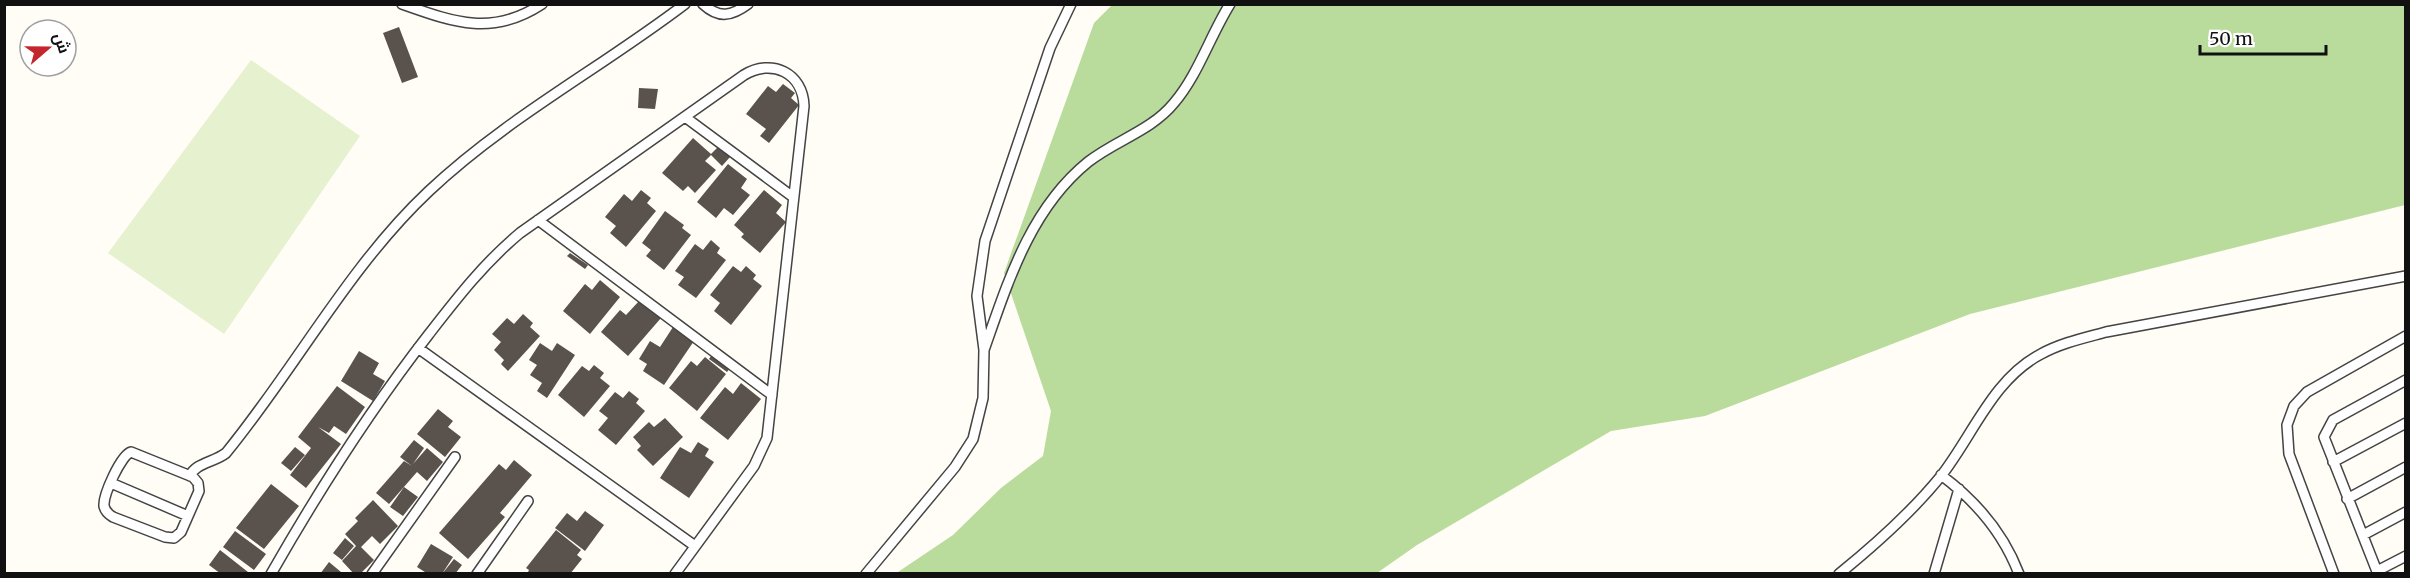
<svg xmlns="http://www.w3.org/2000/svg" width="2410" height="578" viewBox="0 0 2410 578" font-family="Merriweather,Cairo,serif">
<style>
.forest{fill:#b9dc9c}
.pitch{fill:#e6f2cf}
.building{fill:#5a524d}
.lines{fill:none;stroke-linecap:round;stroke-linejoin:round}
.service-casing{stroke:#444;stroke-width:12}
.service{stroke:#fff;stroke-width:9}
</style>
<rect width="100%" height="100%" fill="#fffdf5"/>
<path class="forest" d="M1112 5H2405V205L1970 314 1705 416 1611 431 1417 545 1377 573 895 574 953 535 1001 488 1043 456 1051 411 1004 273 1094 23Z"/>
<path class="pitch" d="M251 60 360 136 224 334 108 253Z"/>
<path class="building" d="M399 27 418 77 402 83 383 33Z
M783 84 795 93 791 98 799 105 769 143 760 136 766 129 746 114 768 86 776 92Z
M639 88 658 89 655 109 638 108Z
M693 138 711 154 719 146 730 157 722 166 711 155 705 161 716 170 695 193 688 186 683 191 662 173Z
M728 164 747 179 741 188 750 195 733 215 724 208 716 218 697 202Z
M641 190 651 198 647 203 656 211 626 247 610 233 616 226 605 217 624 194 632 201Z
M764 190 782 205 776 213 786 222 760 253 741 237 744 234 734 225Z
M665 211 684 225 682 228 691 235 664 270 646 256 651 250 642 243Z
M711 240 720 248 717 253 726 260 696 298 678 285 684 277 675 271 695 244 703 250Z
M570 253 588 265 585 269 567 256Z
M733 266 741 272 746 266 756 275 753 279 762 286 731 325 714 311 720 303 710 295Z
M600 280 620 297 590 334 563 311 585 284 592 290Z
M640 300 661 318 628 356 601 332 620 310 626 315Z
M523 314 533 323 530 327 540 336 508 371 501 364 504 360 494 350 501 342 492 334 507 318 514 324Z
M673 327 694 341 664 385 643 371 647 364 639 359 650 341 660 347Z
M540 343 552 351 557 343 575 355 547 398 537 391 542 383 530 375 537 365 529 360Z
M359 351 379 363 373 374 385 381 373 401 341 381Z
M713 353 731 367 727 372 709 359Z
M705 357 726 374 697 411 669 388 691 361 697 366Z
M594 365 604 373 600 378 610 386 584 417 558 395 582 366 589 371Z
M741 383 761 399 728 440 700 418 725 387 733 394Z
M337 386 365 407 346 434 334 426 329 433 318 427 341 444 306 488 290 475 311 448 298 437Z
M629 391 639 399 636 403 645 411 616 445 598 430 608 418 599 411 615 392 623 398Z
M438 409 453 421 448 427 461 437 445 457 417 434Z
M665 418 683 437 653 466 637 450 641 446 633 437 649 422 654 427Z
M414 440 424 448 413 464 427 448 443 462 427 481 417 472 389 504 376 493 404 461 412 466 400 457Z
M698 442 709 449 705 456 714 462 689 498 660 478 680 447 691 453Z
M295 447 305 455 291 471 281 463Z
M514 460 532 475 500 513 505 517 468 559 439 533 499 464 506 470Z
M271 484 299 506 264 549 236 528Z
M404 487 418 497 403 516 390 507Z
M373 500 398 526 380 544 372 536 361 547 374 560 360 574H354L342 561 356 546 345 534 358 521 355 518Z
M585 511 604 525 585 551 555 528 567 513 577 521Z
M556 530 581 550 577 555 582 559 570 574H527L529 570 526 568Z
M235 531 266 554 254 570 223 547Z
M345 538 354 546 342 560 333 553Z
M431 544 453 557 442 574H428L417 567Z
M220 550 248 572 247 574H221L209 565Z
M454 559 462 565 455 574H442Z
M329 562 341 572 343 574H320Z"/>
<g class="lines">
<g class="service-casing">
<path id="service" d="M402 4C453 22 492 37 542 4
M703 4C719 19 732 16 748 4
M685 117 793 197
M538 220 772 395
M418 348 695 546
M984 350C1008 282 1030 209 1088 162 1116 140 1151 131 1174 103 1198 75 1210 36 1230 4
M131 452 193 477 198 483 199 491 181 532 174 538 165 537 113 517C108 514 105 511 104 506 103 495 121 455 131 452Z
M2333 462 2406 423
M1941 475C1976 501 2003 532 2019 574
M190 476C195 463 215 462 226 453 295 369 349 266 429 191 505 119 601 68 685 4
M111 483 188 516
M2347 499 2406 467
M2363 535 2406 512
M2377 571 2406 556
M271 574C319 490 370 410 429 334 457 298 484 263 520 233L744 75C772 58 803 73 804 106L767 438 754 466 675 574
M372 574 455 457
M477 574 528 501
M866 574 955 467 973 439 983 398 984 350 977 296 985 241 1050 48 1071 4
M1839 574C1876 544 1911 513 1941 476 1973 435 1993 379 2041 354 2061 343 2084 338 2106 332L2406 276
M1934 574 1959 489
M2334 574 2289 454 2287 425 2294 406 2307 392 2406 336
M2378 574 2324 437 2333 420 2406 380"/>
</g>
<use href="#service" class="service"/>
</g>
<rect width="2410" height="578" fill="none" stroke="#111111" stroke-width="12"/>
<g transform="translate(48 48) rotate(70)"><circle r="28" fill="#ffffff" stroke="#a0a0a0" stroke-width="1.5"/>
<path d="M0-4.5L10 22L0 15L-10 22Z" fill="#c4262e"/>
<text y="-9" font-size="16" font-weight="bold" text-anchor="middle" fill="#111111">ش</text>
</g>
<path d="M2200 45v9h126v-9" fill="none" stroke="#111111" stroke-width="3"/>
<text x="2209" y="45" font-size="18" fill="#111111" stroke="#ffffff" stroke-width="4.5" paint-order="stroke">50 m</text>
</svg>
